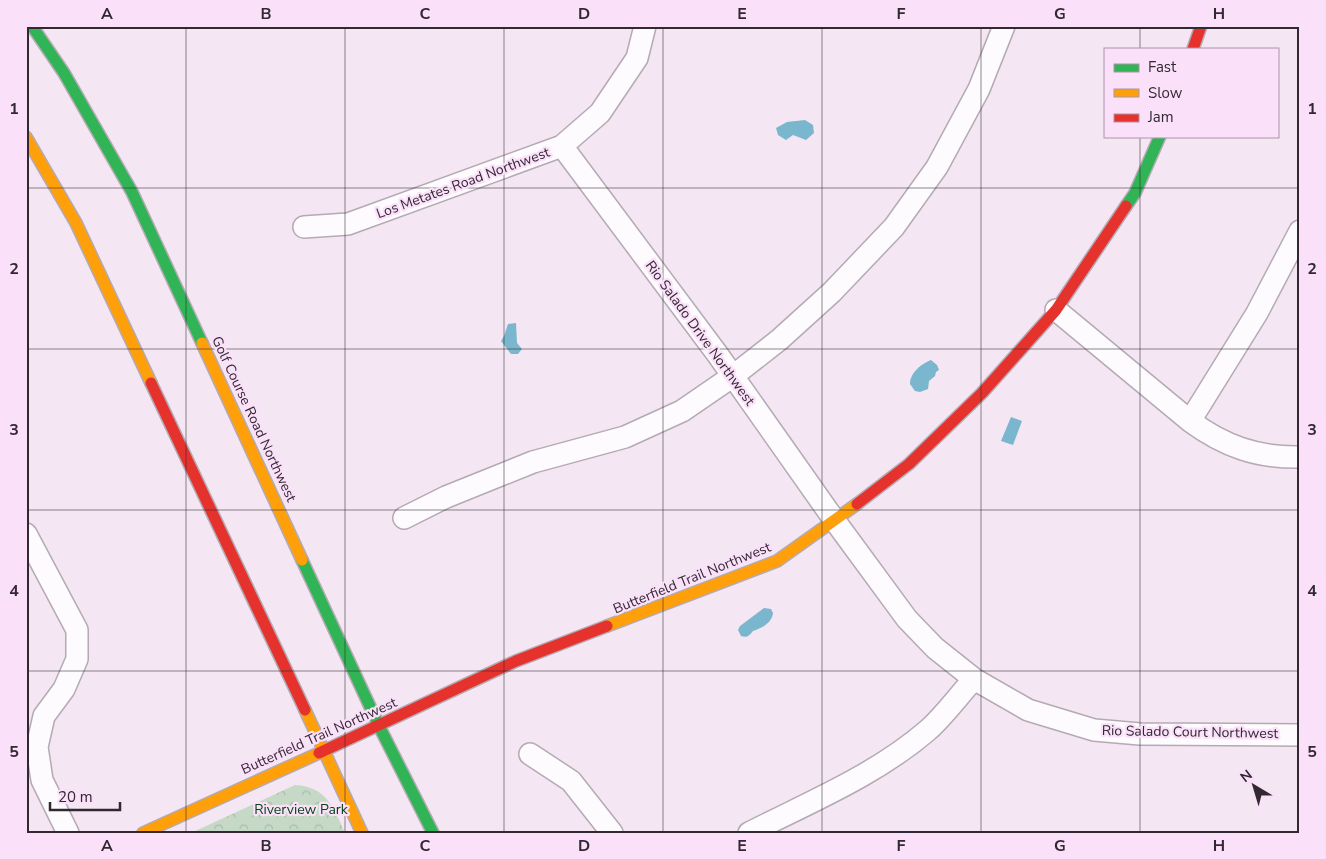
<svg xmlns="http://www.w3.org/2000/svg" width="1326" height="859" viewBox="0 0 1326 859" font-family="'Nunito Sans',sans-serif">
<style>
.forest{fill:url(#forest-crowns)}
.water{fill:#7ab6cd}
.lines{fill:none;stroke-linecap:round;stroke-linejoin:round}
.street-casing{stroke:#b4aab4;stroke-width:24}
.fast-casing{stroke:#b4aab4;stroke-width:14}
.slow-casing{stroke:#b4aab4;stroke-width:14}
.jam-casing{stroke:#b4aab4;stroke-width:14}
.street{stroke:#fdfbfd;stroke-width:21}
.fast{stroke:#30b455;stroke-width:11}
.slow{stroke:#ff9f0a;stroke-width:11}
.jam{stroke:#e5322d;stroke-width:11}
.grid{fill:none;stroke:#322832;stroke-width:1;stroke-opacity:0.55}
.labels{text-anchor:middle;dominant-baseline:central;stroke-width:4.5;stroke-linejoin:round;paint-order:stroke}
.street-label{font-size:14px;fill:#322832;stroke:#fae0f9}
.park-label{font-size:14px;fill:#034413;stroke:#fae0f9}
.neatline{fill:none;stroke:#322832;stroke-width:2}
.grid-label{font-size:16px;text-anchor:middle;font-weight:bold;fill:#322832}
</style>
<defs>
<pattern id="forest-crowns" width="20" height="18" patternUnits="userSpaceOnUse" patternTransform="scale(1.25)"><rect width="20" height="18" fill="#c5d9c6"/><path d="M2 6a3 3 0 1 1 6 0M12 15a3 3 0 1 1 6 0" fill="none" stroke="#aabaab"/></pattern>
</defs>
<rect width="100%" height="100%" fill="#f4e6f3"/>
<path class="forest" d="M295 785C327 787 333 807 345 833H191Z"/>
<path class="water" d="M805 120 813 125 814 133 806 140 793 135 786 140 778 135 776 128 787 122Z
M516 323 517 343 522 349 518 354H511L501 341 504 336 508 324Z
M931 360 937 365 939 370 936 372 935 376 929 381 928 389 920 392 915 391 910 384C910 373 921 364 931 360Z
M1011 417 1022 421 1013 445 1001 441Z
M764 608 771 609 773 613C772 623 762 628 753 631 749 636 747 638 741 636L738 630 740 626Z"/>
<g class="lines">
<g class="street-casing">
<path id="street" d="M562 146 718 355 835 521 907 619 935 648 974 679 1028 710 1094 730 1140 734 1300 735
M304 227 348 224 562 146 600 113 637 58 645 26
M1056 310 1190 421C1224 446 1257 458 1300 457
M1190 421 1257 313 1300 231
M404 518 446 497 533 462 625 437 682 411 733 376 779 340 832 292 894 227 937 167 979 89 1004 26
M26 534 77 630V659L64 689 44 716 37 747 42 780 68 833
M530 754 571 781 612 833
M749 833C810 802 876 775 928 730 944 716 959 695 974 679"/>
</g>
<g class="fast-casing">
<path id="fast" d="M32 26 64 73 132 192 202 343
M1126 206 1135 193 1160 136
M302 560 379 726 433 833"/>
</g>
<g class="slow-casing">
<path id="slow" d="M26 137 76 223 151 383
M202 343 302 560
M607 626 777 561 857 504
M305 710 362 833
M143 833 319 753"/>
</g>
<g class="jam-casing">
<path id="jam" d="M1193 49 1201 26
M151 383 305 710
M857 504 909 464 982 393 1056 310 1126 206
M319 753 516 661 607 626"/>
</g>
<use href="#street" class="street"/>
<use href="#fast" class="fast"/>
<use href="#slow" class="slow"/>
<use href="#jam" class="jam"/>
</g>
<path class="grid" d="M186 26V833M345 26V833M504 26V833M663 26V833M822 26V833M981 26V833M1140 26V49M1140 136V833M26 188H1300M26 349H1300M26 510H1300M26 671H1300"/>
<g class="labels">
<g class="street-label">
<text transform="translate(463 183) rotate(-20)">Los Metates Road Northwest</text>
<text transform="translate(700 333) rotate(54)">Rio Salado Drive Northwest</text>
<text transform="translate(254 419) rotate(65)">Golf Course Road Northwest</text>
<text transform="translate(692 578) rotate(-22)">Butterfield Trail Northwest</text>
<text transform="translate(1190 732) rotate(1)">Rio Salado Court Northwest</text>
<text transform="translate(319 736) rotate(-24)">Butterfield Trail Northwest</text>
</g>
<g class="park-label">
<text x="301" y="809">Riverview Park</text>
</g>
</g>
<rect width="1326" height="859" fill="none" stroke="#fae0f9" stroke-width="55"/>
<rect x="1104" y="48" width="175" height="90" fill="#fae0f9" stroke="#aa96a9"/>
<rect x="1114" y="64" width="25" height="8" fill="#30b455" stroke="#aa96a9"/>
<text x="1148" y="72" font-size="15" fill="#322832">Fast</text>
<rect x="1114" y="89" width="25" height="8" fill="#ff9f0a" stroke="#aa96a9"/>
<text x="1148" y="98" font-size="15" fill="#322832">Slow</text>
<rect x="1114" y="114" width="25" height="8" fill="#e5322d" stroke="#aa96a9"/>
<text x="1148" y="122" font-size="15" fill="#322832">Jam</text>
<g transform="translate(1254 786) rotate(322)" stroke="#fae0f9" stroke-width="4" paint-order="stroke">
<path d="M0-4L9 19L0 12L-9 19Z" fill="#322832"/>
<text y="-8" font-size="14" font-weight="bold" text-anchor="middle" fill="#322832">N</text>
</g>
<path d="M50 802v8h70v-8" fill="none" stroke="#322832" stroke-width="2.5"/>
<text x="58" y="802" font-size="15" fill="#322832" stroke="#fae0f9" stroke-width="4" paint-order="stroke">20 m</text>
<rect x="28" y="28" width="1270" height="804" class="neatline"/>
<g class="grid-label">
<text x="107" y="19">A</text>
<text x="266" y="19">B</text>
<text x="425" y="19">C</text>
<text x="584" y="19">D</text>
<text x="742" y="19">E</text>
<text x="901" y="19">F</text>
<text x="1060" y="19">G</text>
<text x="1219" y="19">H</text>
<text x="14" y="114">1</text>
<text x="1312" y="114">1</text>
<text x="14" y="274">2</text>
<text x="1312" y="274">2</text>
<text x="14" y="435">3</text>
<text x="1312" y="435">3</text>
<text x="14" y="596">4</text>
<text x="1312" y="596">4</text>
<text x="14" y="757">5</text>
<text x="1312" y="757">5</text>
<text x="107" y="851">A</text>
<text x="266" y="851">B</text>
<text x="425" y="851">C</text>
<text x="584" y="851">D</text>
<text x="742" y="851">E</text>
<text x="901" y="851">F</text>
<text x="1060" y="851">G</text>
<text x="1219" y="851">H</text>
</g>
</svg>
